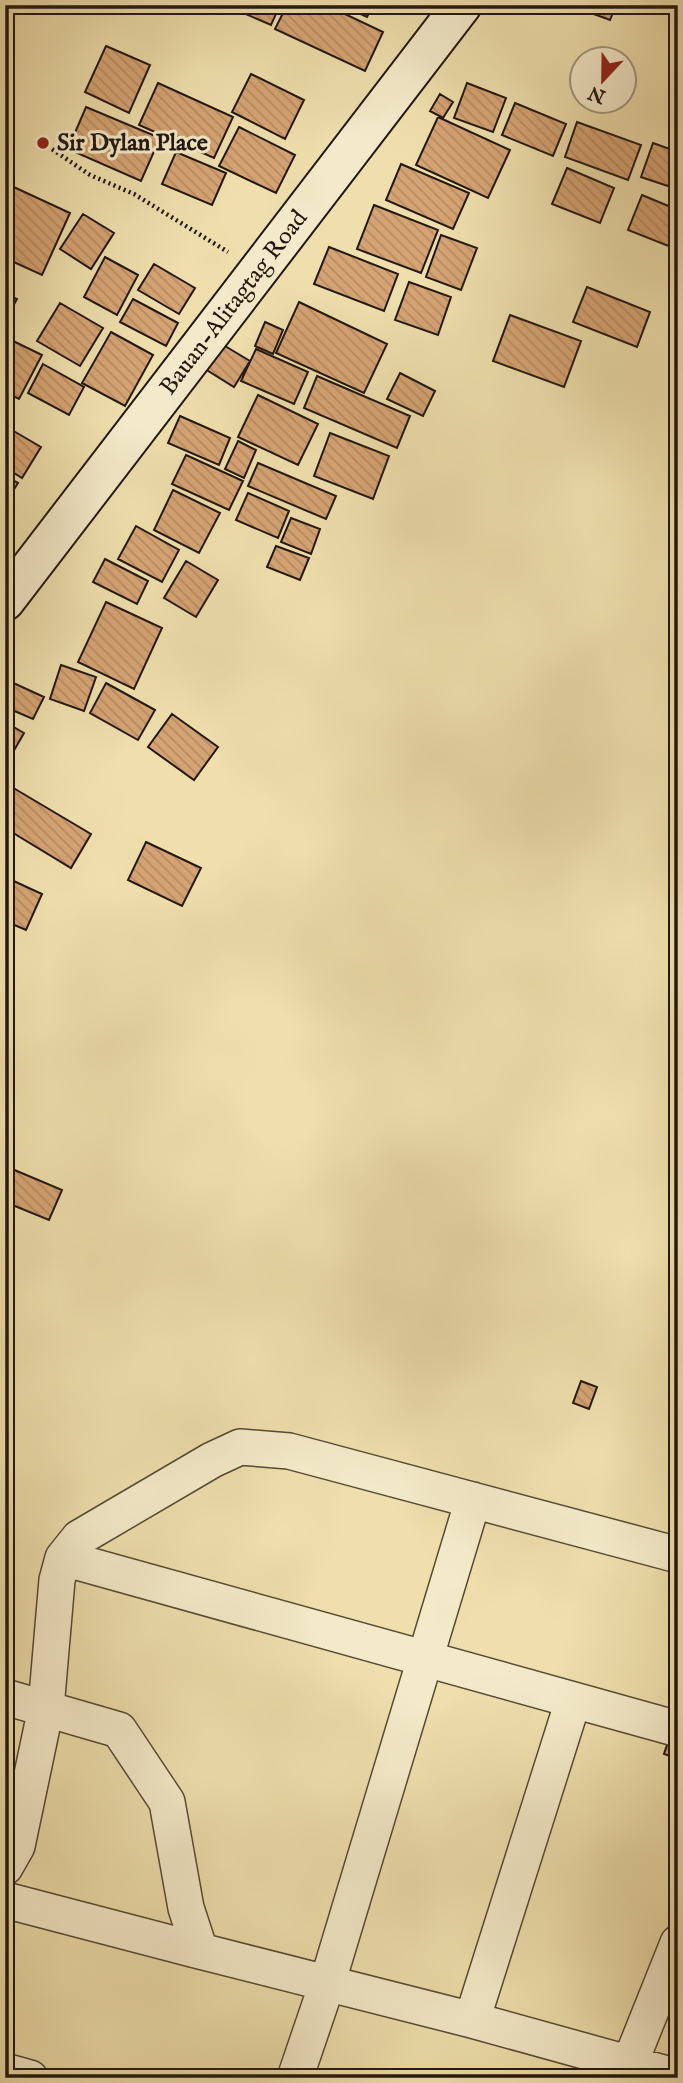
<svg xmlns="http://www.w3.org/2000/svg" width="683" height="2083" viewBox="0 0 683 2083" font-family="'IM FELL English',serif">
<style>
.building{fill:url(#building-back-hatch);stroke:#22180d;stroke-width:2}
.lines{fill:none;stroke-linecap:round;stroke-linejoin:round}
.minor-casing{stroke:#554a35;stroke-width:38}
.secondary-casing{stroke:#22180d;stroke-width:42}
.path{stroke:#22180d;stroke-width:4.5;stroke-dasharray:2 3.5;stroke-linecap:butt}
.minor{stroke:#f4eac9;stroke-width:35}
.secondary{stroke:#f4eac9;stroke-width:38}
.poi-dot{fill:#8f2418;stroke:#f4eac9;stroke-width:2.5}
.labels{text-anchor:middle;dominant-baseline:central;stroke-width:6;stroke-linejoin:round;paint-order:stroke}
.poi-label{font-size:24px;font-weight:bold;fill:#22180d;stroke:#f4eac9;text-anchor:start}
.street-label{font-size:24px;fill:#22180d;stroke:#f4eac9}
</style>
<defs>
<pattern id="building-back-hatch" width="6" height="6" patternUnits="userSpaceOnUse" patternTransform="scale(1.75)"><rect width="6" height="6" fill="#d5a474"/><path d="M-1 5l2 2M0 0l6 6M5-1l2 2" fill="none" stroke="#b78c63"/></pattern>
</defs>
<rect width="100%" height="100%" fill="#eedfac"/>
<filter id="stains"><feTurbulence type="fractalNoise" baseFrequency=".00286" numOctaves="4"/><feColorMatrix values="0 0 0 0 .2 0 0 0 0 .09 0 0 0 0 .02 0 0 0 .5 -.17"/></filter>
<radialGradient id="worn" r=".72"><stop offset=".6" stop-color="#630" stop-opacity="0"/><stop offset="1" stop-color="#630" stop-opacity=".3"/></radialGradient>
<path class="building" d="M225 5H280L271 25Z
M287 5H326L383 32 365 71 275 29Z
M341 5H373L367 17Z
M569 5H616L610 20Z
M106 46 150 65 129 113 85 92Z
M251 74 304 100 285 139 232 112Z
M158 83 233 117 214 158 139 125Z
M467 83 506 98 493 132 454 118Z
M440 94 453 102 443 118 430 111Z
M515 103 566 124 553 156 502 135Z
M86 107 160 138 141 181 68 149Z
M438 117 510 150 488 198 416 165Z
M577 122 641 145 628 180 565 157Z
M239 127 295 155 276 193 219 166Z
M653 143 678 152 677 189 641 177Z
M176 152 226 173 212 205 162 184Z
M401 164 469 193 453 229 386 200Z
M567 168 614 188 600 223 552 204Z
M5 183 70 213 42 275 5 258Z
M642 195 678 210V230L671 247 628 230Z
M374 205 438 230 421 273 357 249Z
M83 214 114 233 91 269 60 249Z
M441 235 477 248 461 290 426 277Z
M329 247 398 274 384 311 314 284Z
M105 257 138 275 117 315 84 297Z
M154 264 195 288 179 314 138 290Z
M409 282 451 297 438 335 395 320Z
M587 287 650 312 637 347 573 322Z
M5 294 17 299 5 321Z
M133 299 178 323 166 346 120 322Z
M299 302 387 344 364 393 276 353Z
M60 303 103 328 80 366 37 341Z
M510 315 581 341 564 387 493 361Z
M265 322 283 330 273 354 255 346Z
M111 332 153 355 125 406 82 383Z
M9 339 42 355 19 399 5 392V347Z
M220 343 250 361 234 387 205 369Z
M256 349 308 372 294 404 241 381Z
M43 364 84 387 69 415 28 393Z
M400 373 435 391 423 416 387 399Z
M317 376 410 416 397 448 304 408Z
M258 395 318 424 298 465 238 437Z
M180 416 230 438 219 465 168 443Z
M5 426 41 447 22 478 5 467Z
M330 433 389 456 373 499 314 476Z
M238 441 256 450 244 478 225 469Z
M186 455 243 481 229 510 172 484Z
M258 463 336 496 326 519 248 486Z
M5 476 18 483 5 504Z
M173 490 220 513 199 553 154 530Z
M248 493 289 511 278 538 236 520Z
M291 518 320 529 311 554 281 542Z
M136 526 179 550 162 582 118 559Z
M276 546 309 558 300 580 267 567Z
M105 559 148 581 137 604 93 582Z
M186 561 218 580 196 617 164 598Z
M106 602 162 628 134 689 78 662Z
M61 665 96 677 84 711 50 699Z
M9 681 44 697 33 719 5 707V690Z
M106 683 155 710 138 740 90 713Z
M172 714 218 747 194 780 148 747Z
M5 722 24 733 5 766Z
M5 783 91 834 71 868 5 828Z
M146 842 201 868 182 906 128 880Z
M5 877 42 894 26 930 5 921Z
M5 1166 62 1190 49 1220 5 1202Z
M581 1381 597 1387 589 1409 573 1403Z
M672 1730 678 1732V1759L664 1754Z"/>
<g class="lines">
<g class="minor-casing">
<path id="minor" d="M63 1558 678 1729
M5 1697 119 1730 167 1802 186 1908 200 1951 472 2020 678 2077
M5 1867 17 1846 46 1708 57 1580 63 1558 79 1538 212 1460 240 1447 289 1451 678 1555
M5 1900 200 1951
M472 2020 573 1701
M5 2071 30 2078
M295 2078 327 1984 473 1500
M624 2078 678 1943"/>
</g>
<g class="secondary-casing">
<g id="secondary">
<path id="s1" d="M5 601 462 5"/>
</g>
</g>
<path class="path" d="M43 143 90 175 134 194 228 252"/>
<use href="#minor" class="minor"/>
<use href="#secondary" class="secondary"/>
</g>
<circle class="poi-dot" cx="43" cy="143" r="7"/>
<g class="labels">
<g class="poi-label">
<text x="57" y="143">Sir Dylan Place</text>
</g>
<g class="street-label">
<text stroke="none"><textPath href="#s1" startOffset="376">Bauan-Alitagtag Road</textPath></text>
</g>
</g>
<rect width="683" height="2083" fill="none" stroke="#eedfac" stroke-width="28"/>
<rect x="7" y="7" width="669" height="2069" fill="none" stroke="#22180d" stroke-width="3.5"/>
<rect x="14" y="14" width="655" height="2055" fill="none" stroke="#22180d" stroke-width="2"/>
<g transform="translate(603 80) rotate(202)"><circle r="33" fill="#f4eac9" stroke="#a0967e" stroke-width="2"/>
<path d="M0-5L12 26L0 18L-12 26Z" fill="#8f2418"/>
<text y="-10" font-size="19" font-weight="bold" text-anchor="middle" fill="#22180d">N</text>
</g>
<rect width="100%" height="100%" filter="url(#stains)"/>
<rect width="100%" height="100%" fill="url(#worn)"/>
</svg>
